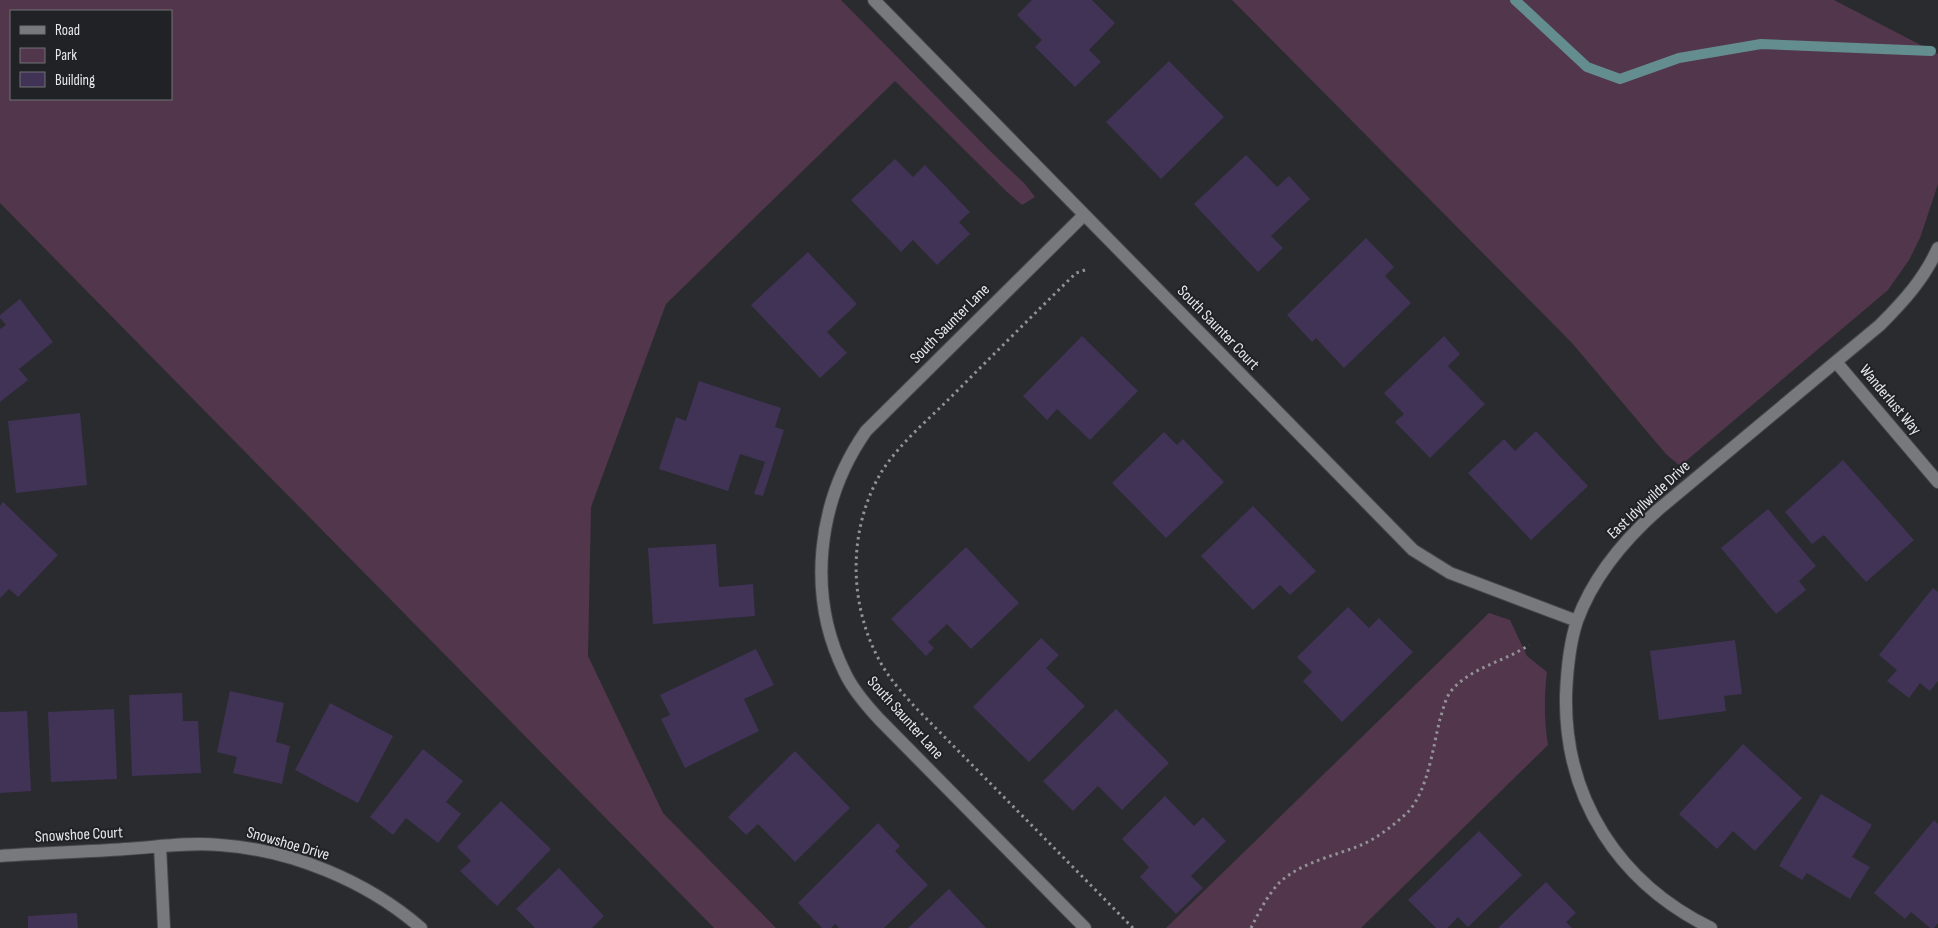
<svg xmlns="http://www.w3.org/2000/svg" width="1938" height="928" viewBox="0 0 1938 928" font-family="'Sofia Sans Condensed',sans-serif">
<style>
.green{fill:#52364c;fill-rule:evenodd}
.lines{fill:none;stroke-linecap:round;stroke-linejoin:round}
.stream{stroke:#648d8f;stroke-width:10}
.building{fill:#403356}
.minor-casing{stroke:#45474a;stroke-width:14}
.path{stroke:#929396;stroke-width:3;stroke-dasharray:2.5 4;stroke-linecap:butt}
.minor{stroke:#78797d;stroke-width:12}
.labels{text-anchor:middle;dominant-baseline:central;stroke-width:4;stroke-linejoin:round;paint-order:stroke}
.street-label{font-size:16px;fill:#e8e9eb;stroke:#202225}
</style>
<rect width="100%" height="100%" fill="#2a2b2f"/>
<path class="green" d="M0 0H841L990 151 1025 184 1035 197 1022 205 1007 192 895 81 666 304 591 507 588 656 663 813 776 928H714L0 203ZM11 11H171V99H11Z
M1232 0H1834L1938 54V184L1920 238 1909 260 1888 290 1680 466 1666 454 1572 343Z
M1489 613 1510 620 1527 656 1547 672C1544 697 1544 720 1548 745L1361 928H1166Z"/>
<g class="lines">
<path class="stream" d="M1515 0 1587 67 1620 79 1679 58 1761 44 1931 51"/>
</g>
<path class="building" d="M1032 0H1092L1115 23 1089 50 1101 62 1075 87 1035 47 1042 40 1017 15Z
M1169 61 1224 117 1161 179 1106 122Z
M1246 155 1277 187 1289 176 1310 199 1271 236 1283 248 1258 272 1194 204Z
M895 159 913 177 925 165 970 212 959 222 970 234 937 265 913 240 901 252 851 200Z
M1366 238 1394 267 1385 276 1411 303 1344 368 1316 338 1312 342 1287 315Z
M808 252 857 304 827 332 847 353 820 378 751 305Z
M20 299 53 342 19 369 28 380 0 402V329L6 325 0 318V315Z
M1082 336 1138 391 1090 440 1057 409 1047 420 1023 396Z
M1444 336 1460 354 1448 366 1485 404 1430 458 1395 422 1404 414 1384 393Z
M699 381 781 408 775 427 784 430 763 496 754 494 765 462 740 454 728 491 659 469 676 417 686 421Z
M80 413 87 485 16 493 8 421Z
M1536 431 1588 486 1531 540 1468 473 1504 439 1515 451Z
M1164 432 1177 445 1183 439 1224 482 1166 538 1112 483Z
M1843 460 1914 540 1866 582 1824 535 1812 544 1785 512Z
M3 502 58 555 18 597 9 589 0 598V506Z
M1253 506 1316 571 1290 595 1280 585 1253 610 1201 556Z
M1768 509 1816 566 1799 581 1806 590 1776 614 1721 548Z
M716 544 719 587 753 584 755 616 653 624 648 548Z
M966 547 1019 603 971 649 947 624 928 642 934 648 926 656 891 619Z
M1933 588 1938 592V681L1930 691 1920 683 1909 698 1887 681 1897 670 1879 655Z
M1348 607 1369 628 1379 618 1413 652 1342 722 1303 681 1312 672 1297 657Z
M1041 638 1059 655 1046 668 1085 706 1029 762 973 707Z
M1735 640 1742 694 1724 696 1726 711 1659 720 1650 651Z
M756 649 774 685 744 699 759 731 685 768 661 719 670 715 660 695Z
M230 691 284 703 276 742 290 746 282 784 233 773 237 757 217 752Z
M182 693 183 721H198L201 773 132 776 129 695Z
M330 703 393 736 358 803 295 770Z
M114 709 117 779 51 782 48 712Z
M1116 709 1169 763 1122 810 1098 786 1073 811 1043 781Z
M27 711 31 791 0 793V712Z
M1743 744 1802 798 1755 851 1733 831 1717 849 1679 814Z
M423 749 463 781 446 802 461 814 438 843 406 818 393 835 370 817Z
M795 751 850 808 795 862 758 824 746 835 728 817Z
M1821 794 1872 825 1852 857 1870 867 1850 899 1807 873 1802 880 1779 866Z
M1165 796 1194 826 1203 817 1226 841 1191 876 1203 888 1176 914 1140 877 1149 867 1122 839Z
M501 801 551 849 497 906 460 871 471 861 457 847Z
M1934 820 1938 824V923L1934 928H1930L1911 912 1905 919 1874 893Z
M878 823 900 846 895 851 928 885 884 928H839L835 924 831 928H822L798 903Z
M1479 831 1522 875 1468 927 1458 917 1447 928H1436L1408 900Z
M559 868 604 916 592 928H535L516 909Z
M1546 882 1576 913 1566 922 1572 928H1498Z
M949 889 986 928H908Z
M77 913 78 928H28V916Z"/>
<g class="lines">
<g class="minor-casing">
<path id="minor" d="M874 0 1413 550 1450 573 1577 621
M1084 215 866 431C817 501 806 595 845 673 853 690 866 705 879 719L1085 928
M1836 362 1938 482
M160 846 164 928
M0 856C42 853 84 852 125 849 157 847 189 842 220 845 292 850 367 881 421 928
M1711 928C1619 883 1564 799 1566 695 1567 670 1569 645 1577 621 1593 577 1625 539 1659 509L1880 325C1904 301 1924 279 1938 248"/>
</g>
<path class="path" d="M1085 270 1076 273C1034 314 993 355 952 396 928 420 900 443 882 471 846 531 848 611 885 670 894 684 905 696 916 708L1133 928
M1251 928C1259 912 1267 896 1279 883 1301 862 1335 856 1361 845 1378 838 1395 824 1408 812 1428 790 1433 747 1440 719 1443 710 1445 699 1451 691 1471 667 1504 662 1529 645"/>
<use href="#minor" class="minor"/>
</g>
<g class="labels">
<g class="street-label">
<text transform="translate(950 324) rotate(-45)">South Saunter Lane</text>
<text transform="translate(1218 328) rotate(46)">South Saunter Court</text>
<text transform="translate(1890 400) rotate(50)">Wanderlust Way</text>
<text transform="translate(1649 500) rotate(-43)">East Idyllwilde Drive</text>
<text transform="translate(905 718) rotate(48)">South Saunter Lane</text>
<text transform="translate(79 835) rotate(-3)">Snowshoe Court</text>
<text transform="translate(288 844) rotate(16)">Snowshoe Drive</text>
</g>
</g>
<rect x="10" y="10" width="162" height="90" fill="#202225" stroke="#707274"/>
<rect x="20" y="26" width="25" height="8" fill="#78797d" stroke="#707274"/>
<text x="55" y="35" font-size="15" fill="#e8e9eb">Road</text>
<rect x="20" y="48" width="25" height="15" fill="#52364c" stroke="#707274"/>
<text x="55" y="60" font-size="15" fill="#e8e9eb">Park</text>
<rect x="20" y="72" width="25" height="15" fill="#403356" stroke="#707274"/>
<text x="55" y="85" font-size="15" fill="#e8e9eb">Building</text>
</svg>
